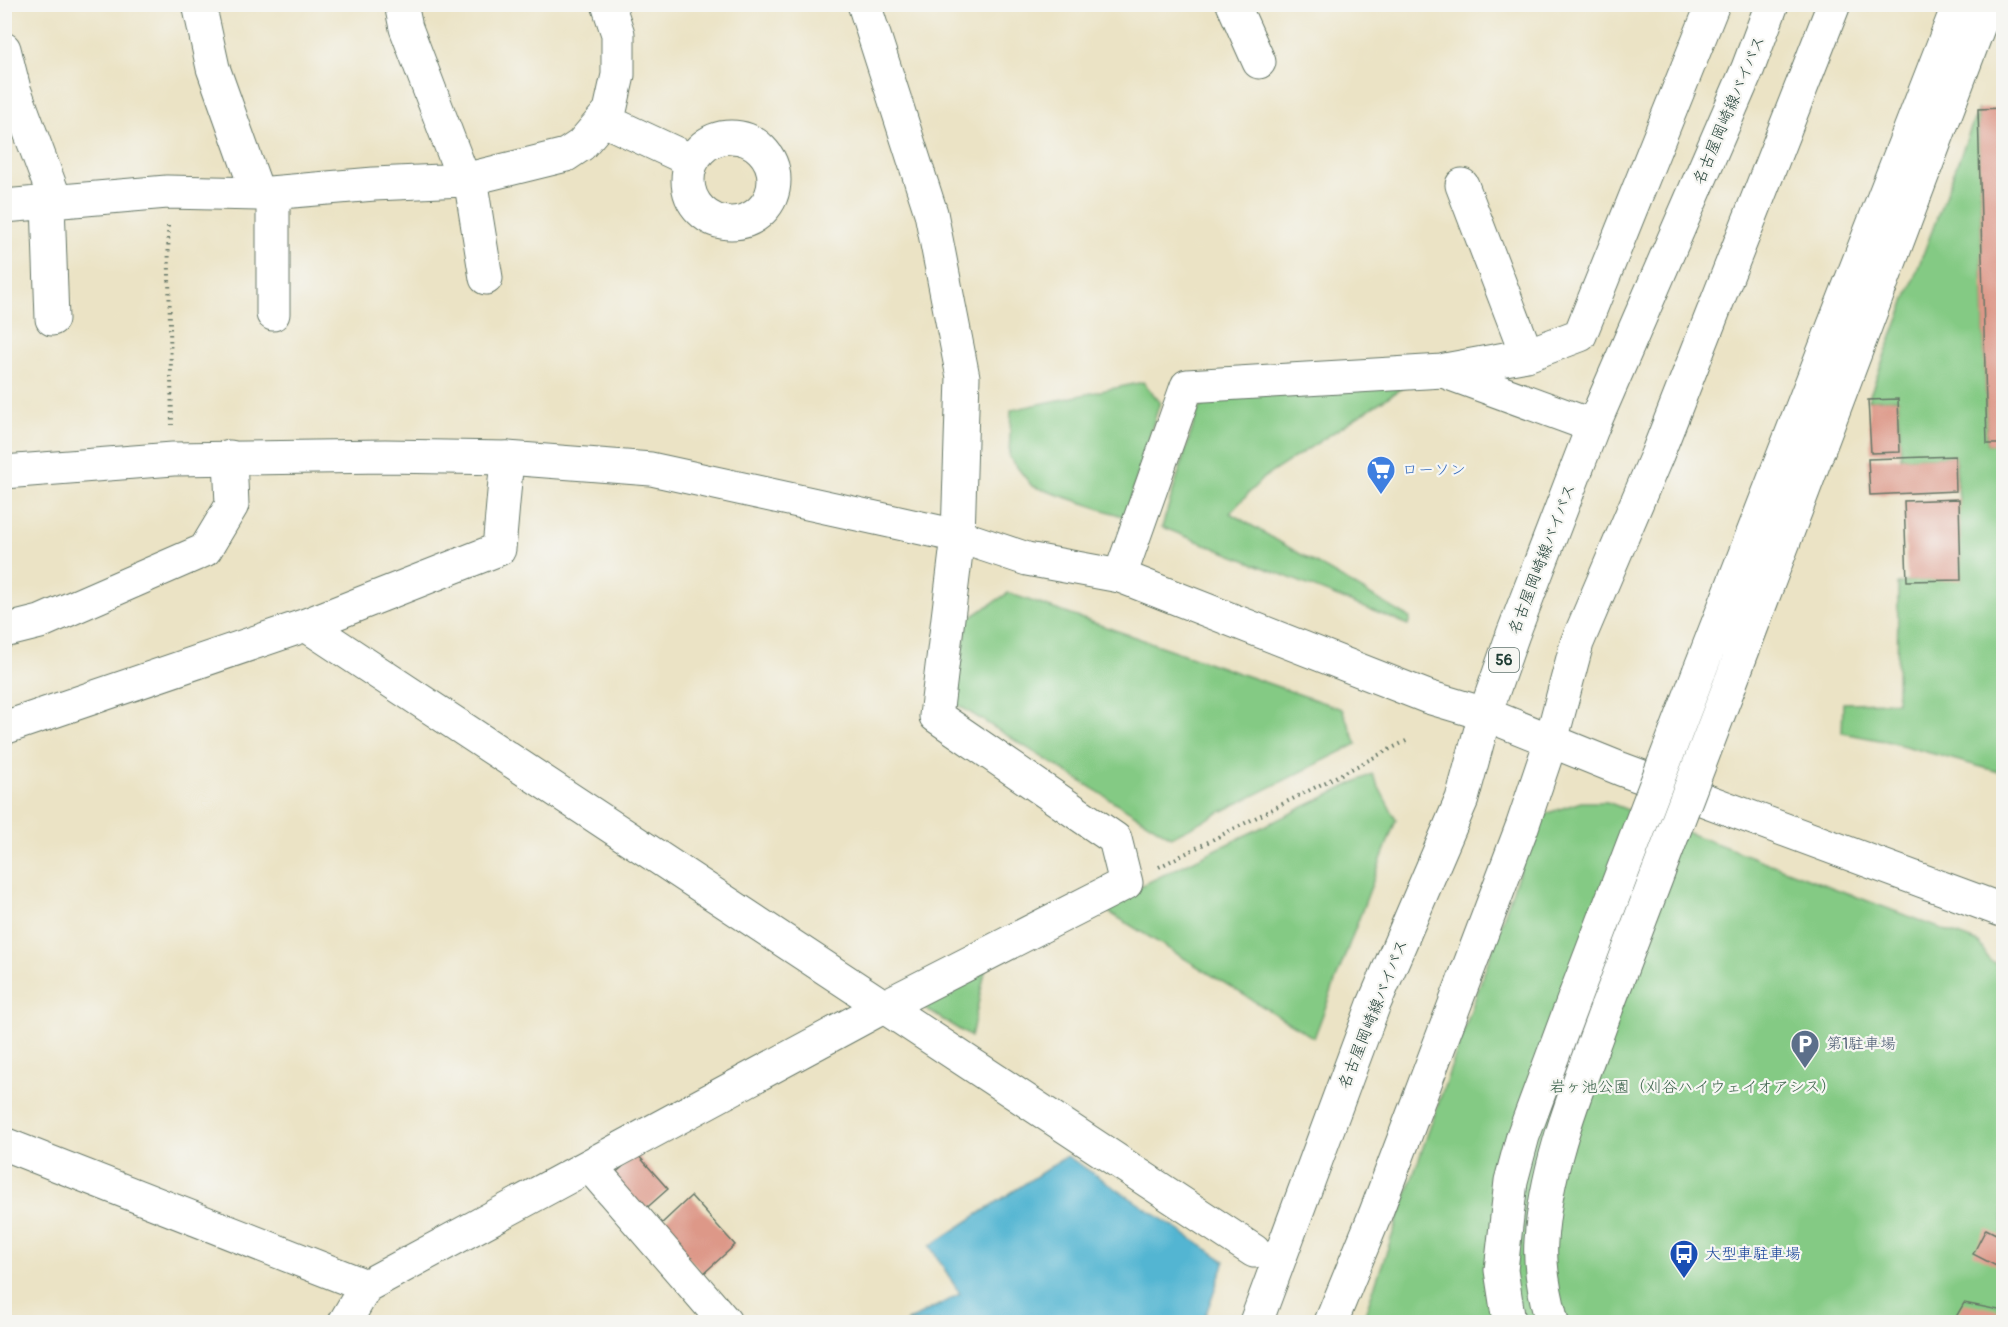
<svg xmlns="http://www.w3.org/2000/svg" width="2008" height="1327" viewBox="0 0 2008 1327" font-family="Pangolin,'Klee One',sans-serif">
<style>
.green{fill:#84ca84;stroke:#52845c;stroke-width:1.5}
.water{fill:#53b5d2;stroke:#397983;stroke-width:1.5}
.building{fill:#dd9888}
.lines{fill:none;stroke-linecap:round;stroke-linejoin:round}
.street-casing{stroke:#667767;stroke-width:35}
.secondary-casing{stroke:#667767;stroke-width:35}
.primary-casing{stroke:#667767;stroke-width:35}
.highway-casing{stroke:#667767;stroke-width:35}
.path{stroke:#667767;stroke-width:4;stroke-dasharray:1.5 4.5;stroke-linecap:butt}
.street{stroke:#fff;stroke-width:33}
.secondary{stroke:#fff;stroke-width:33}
.primary{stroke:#fff;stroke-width:33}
.highway{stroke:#fff;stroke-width:33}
.highway-bridge-casing{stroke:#667767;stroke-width:35;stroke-linecap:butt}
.highway-bridge{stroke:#fff;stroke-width:33}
.labels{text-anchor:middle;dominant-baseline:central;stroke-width:4.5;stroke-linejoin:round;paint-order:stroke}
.shield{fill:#f6f6f2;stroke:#60746d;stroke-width:1.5}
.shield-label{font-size:15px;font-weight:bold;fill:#1f3d34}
.street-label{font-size:16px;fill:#1f3d34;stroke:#f6f6f2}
.shop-label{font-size:16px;fill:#366cbe;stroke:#f6f6f2;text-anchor:start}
.service-label{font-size:16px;fill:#4e5e75;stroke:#f6f6f2;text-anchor:start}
.park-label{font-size:16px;fill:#386048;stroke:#f6f6f2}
.transit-label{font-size:16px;fill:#164399;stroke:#f6f6f2;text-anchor:start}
</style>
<rect width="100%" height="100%" fill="#f6f6f2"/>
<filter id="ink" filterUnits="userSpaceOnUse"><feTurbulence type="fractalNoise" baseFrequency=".0167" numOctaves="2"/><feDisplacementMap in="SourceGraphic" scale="12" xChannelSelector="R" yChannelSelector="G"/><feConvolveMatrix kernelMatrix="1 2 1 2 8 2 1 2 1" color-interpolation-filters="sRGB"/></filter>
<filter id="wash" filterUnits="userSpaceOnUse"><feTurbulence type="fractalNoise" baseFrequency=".008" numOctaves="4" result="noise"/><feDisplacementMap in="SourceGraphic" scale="24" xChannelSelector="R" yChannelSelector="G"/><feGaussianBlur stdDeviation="1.35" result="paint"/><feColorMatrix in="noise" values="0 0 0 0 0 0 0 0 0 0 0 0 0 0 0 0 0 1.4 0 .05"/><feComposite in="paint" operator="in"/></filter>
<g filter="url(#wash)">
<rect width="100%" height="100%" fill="#ebe3c5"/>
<path class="green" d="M1978 109 1987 444H2004L2003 773 1890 742 1842 733 1843 703 1897 702 1898 584 1907 581 1961 579 1959 499 1955 456 1901 458 1898 399 1868 400Z
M1143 382 1160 402 1125 517 1032 486 1009 457 1011 410Z
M1408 384 1263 478 1230 513 1410 618 1408 625 1162 527 1198 410 1212 396Z
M1008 593 1342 709 1357 744 1171 837 953 702 968 619Z
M1372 774 1396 820 1314 1038 1099 906Z
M1581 802H1607L1979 943 1990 961 2003 966V1322H1362L1536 824 1548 813Z
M987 962 971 1037 913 1001Z"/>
<path class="water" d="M1067 1156 1225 1261 1203 1322H906L960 1294 930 1246Z"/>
<g id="blocks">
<path class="building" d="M2004 108V444H1987L1978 109Z
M1898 399 1900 452 1871 453 1868 400Z
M1955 456 1956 491 1870 495 1868 459Z
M1959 499 1961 580 1907 581 1904 501Z
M637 1154 668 1189 642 1212 611 1177Z
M691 1196 735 1245 703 1274 659 1226Z
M1986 1229 2004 1238V1270L1973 1254Z
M1964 1303 2004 1311V1322H1953Z"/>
</g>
</g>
<g filter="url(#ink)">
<use href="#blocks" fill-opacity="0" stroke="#667767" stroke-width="1.5"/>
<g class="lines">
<g class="street-casing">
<path id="street" d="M199 4 213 68 258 194
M401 4 406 28 464 180
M1233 4 1259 62
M4 49 14 89 56 202
M604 120 692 161
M688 180a43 43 0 1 1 86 0a43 43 0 1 1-86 0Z
M470 178 486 278
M1462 185 1527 355
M273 193V314
M48 203 52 319
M4 206 167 192 258 194 374 184 464 180 566 155 581 145 610 111 618 75V34L608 4
M1445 370 1527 355 1580 335 1713 4
M1120 576 1187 386 1443 371 1593 426
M306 625 1254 1251
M4 631 40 622 205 550 232 505 230 457
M4 728 306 625 499 549 507 458
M4 1144 366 1286
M590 1166 725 1322
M345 1322 366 1286 883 1007 1126 883 1115 839 936 716 958 536"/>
</g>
<g class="secondary-casing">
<path id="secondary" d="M864 4 931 213 963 377 958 536
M4 472 173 459 385 456 507 458 651 469 958 536 1027 559 1120 576 1428 697 1485 714 1621 769 2004 911"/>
</g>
<g class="primary-casing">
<path id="primary" d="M1256 1322 1374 1004 1462 799 1485 714 1513 634 1593 426 1748 68 1772 4
M1331 1322 1375 1215 1522 827 1551 741 1577 643 1657 455 1834 4"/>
</g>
<g class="highway-casing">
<path id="highway" d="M1699 672 1959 4
M1730 684 1987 4
M1509 1322 1501 1270 1511 1181 1523 1136 1575 996
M1552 1322C1545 1296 1539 1268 1541 1241 1546 1160 1580 1083 1607 1007"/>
</g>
<path class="path" d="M168 226 172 425
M1159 867 1408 740"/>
<use href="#street" class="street"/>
<use href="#secondary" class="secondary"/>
<use href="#primary" class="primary"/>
<use href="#highway" class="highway"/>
<g class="highway-bridge-casing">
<path id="highway-bridge" d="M1575 996 1699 672
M1607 1007 1730 684"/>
</g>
<use href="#highway-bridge" class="highway-bridge"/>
</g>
</g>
<defs>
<g id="supermarket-pin" transform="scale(1.5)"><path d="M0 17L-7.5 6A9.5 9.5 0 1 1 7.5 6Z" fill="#3f7fe0" stroke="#f6f6f2"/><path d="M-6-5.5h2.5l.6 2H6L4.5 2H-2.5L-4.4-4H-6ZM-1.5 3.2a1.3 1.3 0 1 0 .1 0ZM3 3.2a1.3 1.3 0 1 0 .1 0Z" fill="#fff"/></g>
<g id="parking-pin" transform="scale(1.5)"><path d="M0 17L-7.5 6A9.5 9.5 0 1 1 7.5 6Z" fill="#5c6f8a" stroke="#f6f6f2"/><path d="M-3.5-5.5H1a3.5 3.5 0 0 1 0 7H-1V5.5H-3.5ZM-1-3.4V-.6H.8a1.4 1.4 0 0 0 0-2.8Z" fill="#fff"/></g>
<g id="bus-pin" transform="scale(1.5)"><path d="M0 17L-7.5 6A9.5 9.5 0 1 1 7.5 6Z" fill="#1a4fb4" stroke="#f6f6f2"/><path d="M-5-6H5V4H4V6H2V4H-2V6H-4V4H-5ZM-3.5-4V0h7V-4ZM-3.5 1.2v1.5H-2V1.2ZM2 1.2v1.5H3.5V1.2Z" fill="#fff"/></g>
</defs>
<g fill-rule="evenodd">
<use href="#supermarket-pin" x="1381" y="470"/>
<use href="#parking-pin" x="1805" y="1044"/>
<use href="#bus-pin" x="1684" y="1254"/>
</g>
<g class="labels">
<rect class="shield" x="1489" y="648" width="30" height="24" rx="4.5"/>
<g class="shield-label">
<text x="1504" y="660">56</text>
</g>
<g class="street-label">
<text transform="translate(1729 110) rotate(-67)">名古屋岡崎線バイパス</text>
<text transform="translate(1542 559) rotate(-69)">名古屋岡崎線バイパス</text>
<text transform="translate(1373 1014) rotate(-68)">名古屋岡崎線バイパス</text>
</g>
<g class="shop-label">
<text x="1402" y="470">ローソン</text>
</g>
<g class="service-label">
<text x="1826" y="1044">第1駐車場</text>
</g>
<g class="park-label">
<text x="1693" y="1087">岩ヶ池公園（刈谷ハイウェイオアシス）</text>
</g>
<g class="transit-label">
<text x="1705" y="1254">大型車駐車場</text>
</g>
</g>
<rect width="2008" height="1327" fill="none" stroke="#f6f6f2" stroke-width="24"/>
</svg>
